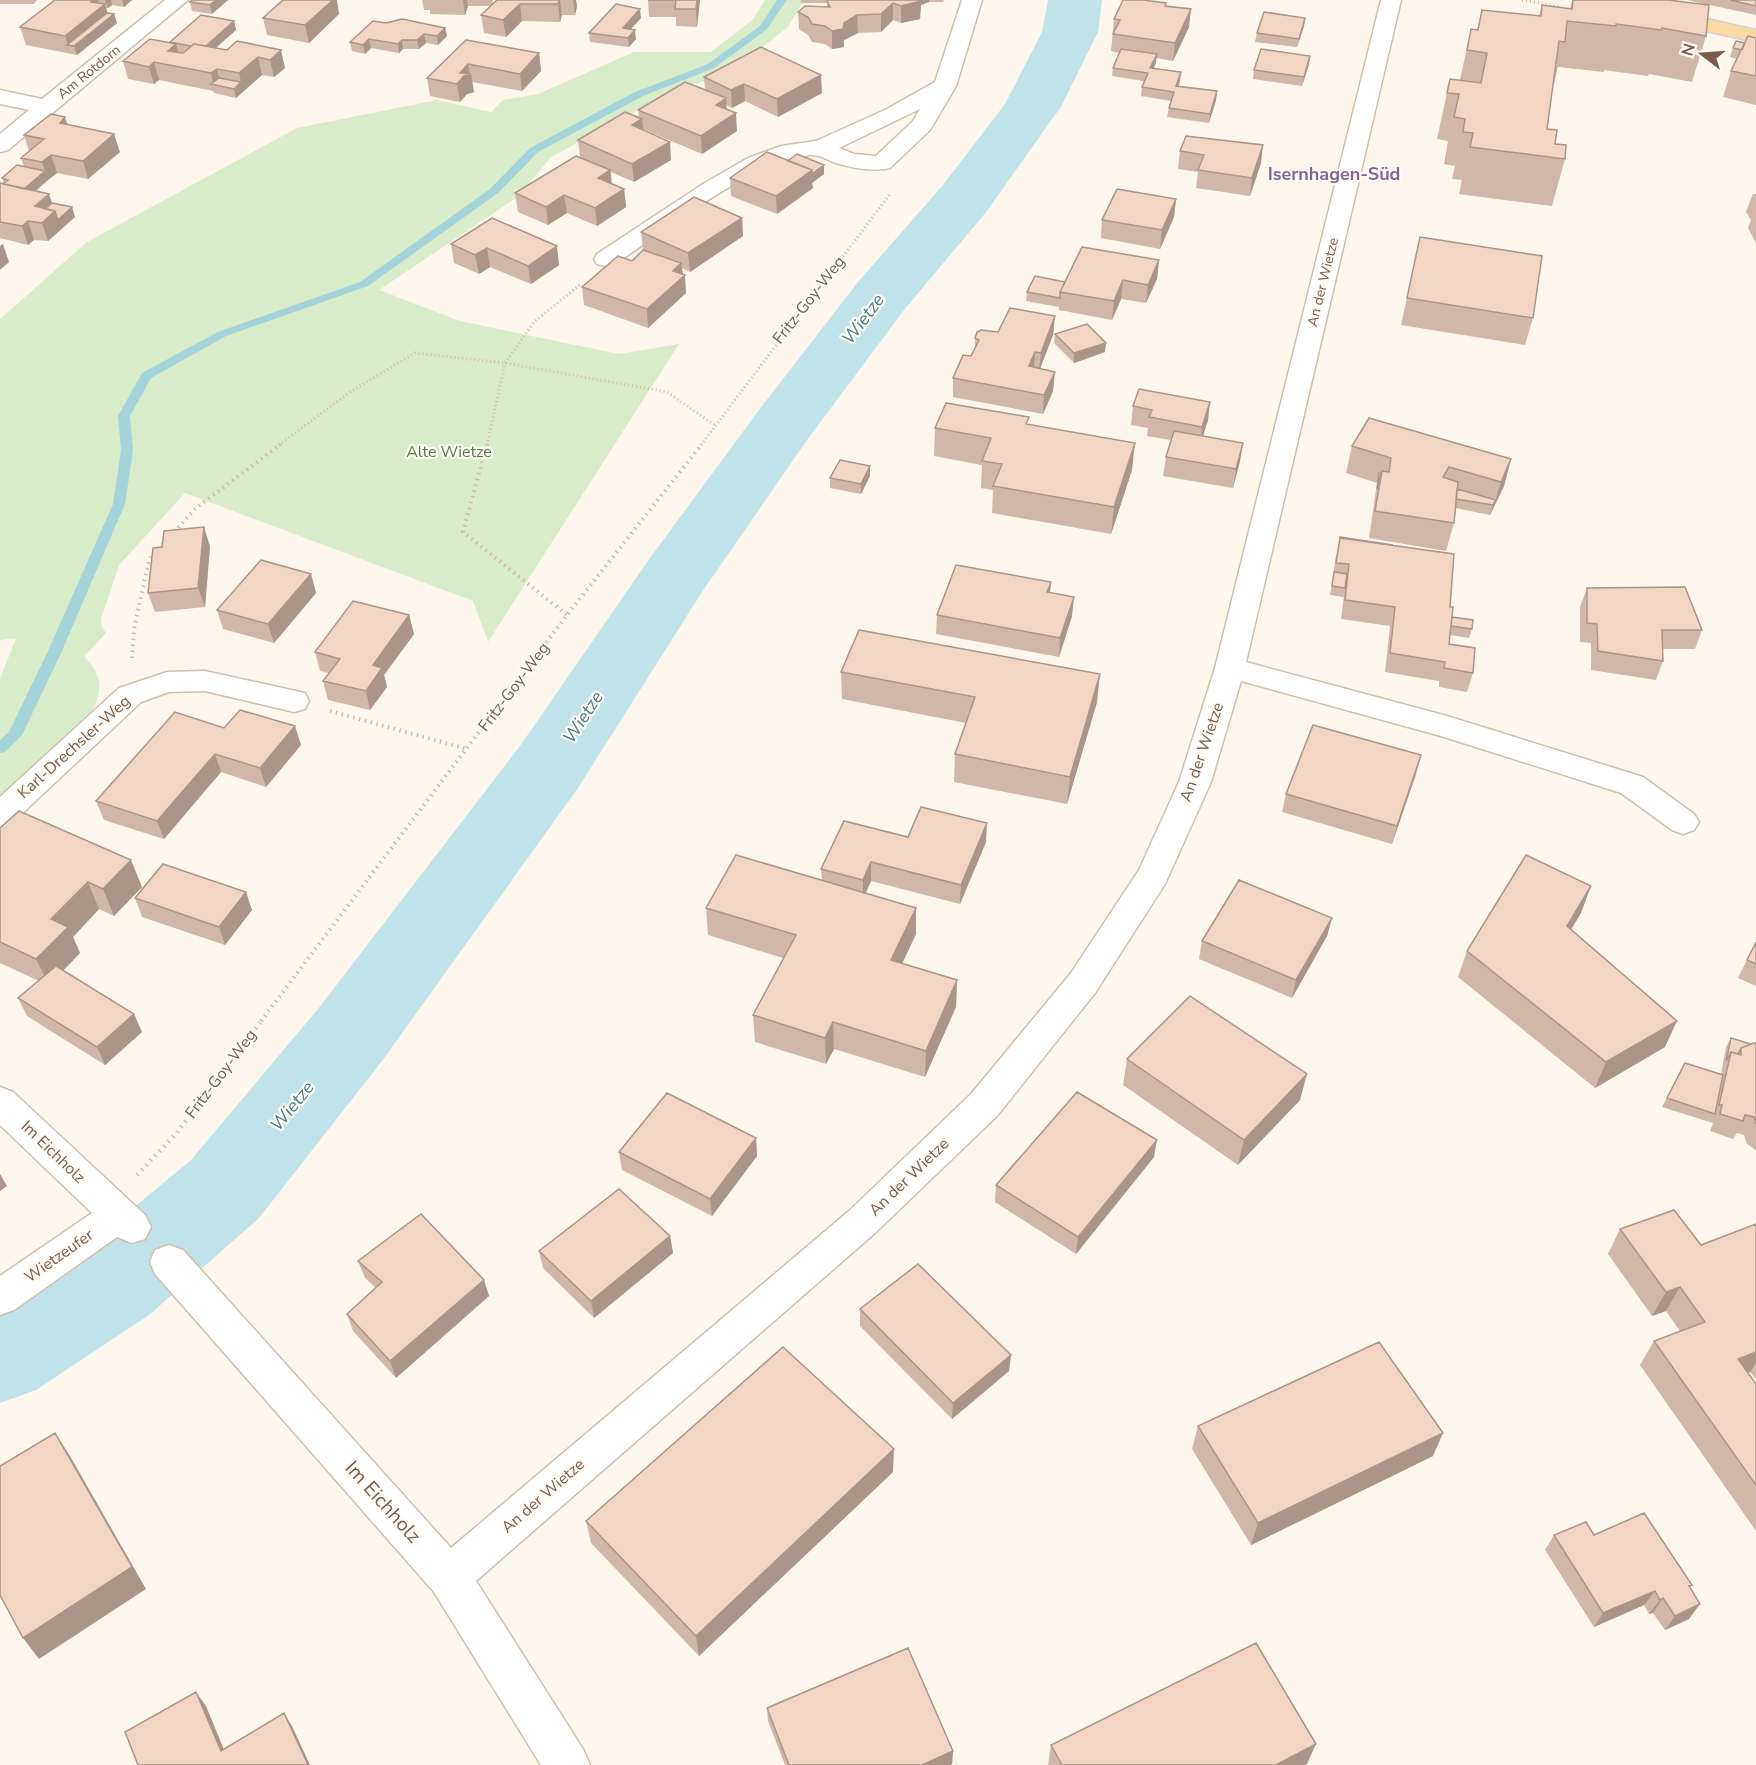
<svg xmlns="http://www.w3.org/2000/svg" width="1756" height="1765" viewBox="0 0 1756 1765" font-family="'Nunito Sans',sans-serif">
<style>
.green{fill:#d8ecc9}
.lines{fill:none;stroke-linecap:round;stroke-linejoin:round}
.stream{fill:#a5d3da;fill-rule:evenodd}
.river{fill:#bfe3e8;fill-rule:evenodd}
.minor-casing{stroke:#d1beb0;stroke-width:3}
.major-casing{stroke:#dad1cd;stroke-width:3}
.path-far2{stroke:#d9b8a5;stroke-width:3;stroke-dasharray:1 3;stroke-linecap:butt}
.path-far1{stroke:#d9b8a5;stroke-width:4;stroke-dasharray:1.5 4.5;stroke-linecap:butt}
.path{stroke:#d9b8a5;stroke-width:4.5;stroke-dasharray:1.5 5;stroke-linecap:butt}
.minor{fill:#fff;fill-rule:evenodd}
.major{fill:#fbd9a5;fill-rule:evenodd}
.wall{fill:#d1b7a8}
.shaded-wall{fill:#aa9588}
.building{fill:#f3d5c3;stroke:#aa9588;stroke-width:1.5}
.labels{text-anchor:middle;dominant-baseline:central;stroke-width:4.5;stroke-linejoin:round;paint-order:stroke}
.far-street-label{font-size:14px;fill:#7a5c4d;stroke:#fffaf3}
.street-label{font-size:16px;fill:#7a5c4d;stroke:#fffaf3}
.park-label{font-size:16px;fill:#537a41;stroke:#fffaf3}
.far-district-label{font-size:18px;font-weight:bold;fill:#846695;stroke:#fffaf3}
.water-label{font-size:18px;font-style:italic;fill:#437c86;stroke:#fffaf3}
.near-street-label{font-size:20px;fill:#7a5c4d;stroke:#fffaf3}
</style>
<rect width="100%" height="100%" fill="#fdf6ec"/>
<path class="green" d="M765 0H804L788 27 726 76 681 87 551 157 519 196 379 290 460 321 619 354 679 344 488 642 473 601 185 493 119 565 101 619 102 627 106 633 84 657C103 674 103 692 91 713L0 798V679L16 638 0 640V319L87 242 297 128 437 100 491 112 503 100 538 94 634 52H711L752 20Z"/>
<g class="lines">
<path class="stream" d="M777 0H787L766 30 714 68 643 96 538 152 498 193 368 286 226 336 151 378 130 416 133 451 125 504 62 651 22 735 5 752 0 753V740L9 732 48 651 113 504 121 451 118 416 142 373 218 332 360 282 490 189 530 148 635 92 708 64 760 26Z"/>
<path class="river" d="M1048 0H1102L1098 32 1061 107 1052 119 987 211 904 310 807 440 702 592 578 788 382 1061 259 1218 149 1315 36 1390 0 1403V1302L79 1253 191 1160 318 1009 520 746 650 558 759 410 858 282 943 185 1005 104 1042 32Z"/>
<g class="minor-casing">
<path id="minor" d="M165 0H188L8 150 0 152V134L29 110 0 104V90L42 99Z
M962 0H982L956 86 930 130 890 168C873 172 853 168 836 163 827 160 820 154 810 155 748 163 668 229 615 264L606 266 597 264 594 259 597 254 703 184 748 158 781 146 816 141 885 110 935 82ZM920 109 913 121 876 156 854 154 839 148Z
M1381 0H1401L1246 662 1447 716 1643 777 1694 814 1699 822 1694 830 1683 834 1672 830 1621 793 1441 736 1241 681 1211 782 1165 884 1095 993 997 1116 875 1233 476 1581 583 1749 590 1765H541L434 1592 155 1274 150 1262 155 1250 169 1245 183 1250 451 1548 849 1211 971 1094 1071 973 1139 870 1179 782 1215 668Z
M205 671 305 693 309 701 305 709 294 712 205 691 169 692 141 702 11 824 0 828V797L119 688 167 672Z
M0 1087 13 1092 145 1215 151 1227 145 1239 132 1243 117 1237 14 1310 0 1315V1276L92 1213 0 1125Z"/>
</g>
<g class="major-casing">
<path id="major" d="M1584 0H1622L1756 30V42L1594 6 1587 4Z"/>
</g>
<path class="path-far2" d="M1522 0 1562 7
M279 445 350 392 415 353 505 363 667 392 716 426
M487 445 505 363 534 322 582 283
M701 445 890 194"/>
<path class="path-far1" d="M487 444 463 532 567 615
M174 532 196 508 281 444
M132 658 134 629 149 560 165 542
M330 711 467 749
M261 1021 567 615 702 444"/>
<path class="path" d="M137 1175 176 1134 262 1020"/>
<use href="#minor" class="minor"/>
<use href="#major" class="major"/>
</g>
<path class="wall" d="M0 0H37L34 4H0Z
M55 0H132L124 7 112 5 108 8H106L107 13 114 14 117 23 77 55 26 45 20 27Z
M192 0H228L212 14 192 11 190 2Z
M422 0H493L492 5 497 0H576L577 6 575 15H562L560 22 522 21 506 37 484 33 481 15 491 6H468L465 15 430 14V10H424Z
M648 0H700L697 27 676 26V17H649Z
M801 0H944L943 2H929L921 5 920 19 901 23 893 20 881 32 858 33 844 40V47L832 49 825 44 812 42 808 35 799 29 798 12 827 7V3H801Z
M1572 0H1668L1706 36 1692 82 1649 74 1648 76 1604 70V72L1558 67 1553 88 1547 129 1565 159 1552 206 1459 194 1462 180 1452 179 1455 166 1444 164 1448 141 1437 139 1450 79 1460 80 1471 29 1477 30 1482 10 1539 16 1542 5 1570 9Z
M1687 0H1756V15Z
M1166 3V6L1189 27 1173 61 1156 58V63L1153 68 1180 81 1179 86 1216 100 1209 123 1167 117 1169 108 1171 101 1141 96 1142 87 1144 81 1112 76 1113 68 1120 53 1111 51 1114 19Z
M339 14 309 43 267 35 263 18Z
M641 18 630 29 636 39 629 47 590 42 589 33Z
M1305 18 1304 26 1297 47 1255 42 1257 33Z
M234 21 236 30 216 48 227 50 237 41 285 68 274 77 262 75 236 98 214 93 213 91 159 80 154 84 128 79 123 61 170 42Z
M386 23 445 28 447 36 438 45 426 43 419 49H403L399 53 371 48 365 54 352 51 350 42Z
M1756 38V105L1723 97 1731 71 1737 59 1730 57 1733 48Z
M466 40 539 53 541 71 522 91 472 82 474 92 467 94 460 102 430 96 427 78Z
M1310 56 1309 64 1302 86 1253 79 1254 70Z
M704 77 822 93 778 117 745 101 732 108 726 105V109L737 131 702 154 643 129 671 160 634 182 611 172 612 184 624 189 626 207 597 226 567 213 548 225 518 212 515 193 580 157 578 140 639 118 638 110 705 90Z
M67 124 120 152 88 179 57 173 35 191 52 203 75 217 48 241 34 240 28 245 0 238V183L4 184 2 178 24 167 21 158 29 151 24 135Z
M1180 151 1261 163 1250 196 1196 188 1198 172 1178 169Z
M788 161 824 165V174L812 183 813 188 777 214 731 196 730 178Z
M1753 194H1756V243L1748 228 1751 220 1746 212Z
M1176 199 1174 217 1160 249 1101 238 1102 220Z
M492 218 559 265 531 284 490 267 479 274 454 263 451 244Z
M742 218 743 236 690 272 682 268 686 293 648 328 584 305 582 287 632 261 643 250 641 232Z
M1420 237 1533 318 1525 345 1401 325Z
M1159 260 1157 279 1146 303 1121 299 1112 320 1059 310V307L1026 301 1027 292 1065 282Z
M1055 316 1053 335 1040 369 1053 391 1043 414 953 397V378L971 356 975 349V338Z
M1055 334 1105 352 1074 363 1054 343Z
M1133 406 1208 420 1203 436 1240 461 1233 488 1163 476 1166 457 1171 440 1147 436 1148 428 1131 425Z
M1028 424 1132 470 1111 534 992 513 993 490 981 488 982 465 934 456 935 428Z
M1352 446 1511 459 1504 486 1490 515 1455 508 1454 523 1446 551 1369 538 1377 483 1346 473Z
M870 476 861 494 830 488V478Z
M1340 538 1450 607 1452 617 1472 629 1469 638 1450 635 1449 644 1473 673 1467 692 1439 687V681L1385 672 1390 626 1341 619 1344 595 1343 597 1330 595 1336 556Z
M210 546 205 607 155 612 148 593 162 547Z
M311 574 316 593 274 643 223 629 217 610Z
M1051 582 1050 593 1072 616 1059 657 936 634 937 615Z
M1587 588 1702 630 1695 649H1663V661L1656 680 1591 670V643L1580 642V607Z
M409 615 414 634 384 675 387 687 370 710 328 700 323 681 329 673 320 671 315 652Z
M841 672 1097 702 1067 804 954 782 955 754 966 723 842 699Z
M295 726 301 745 266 787 221 772 164 839 104 820 96 801 224 728Z
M1416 774 1392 844 1282 812 1286 794Z
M0 828 142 887 114 916 99 909 73 937 80 953 63 971 142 1032 105 1065 27 1016 18 998 39 981 0 963Z
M908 837 986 842 960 904 871 881 866 893 916 908V934L902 964 957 980 956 1007 925 1077 834 1049 826 1064 755 1042 753 1015 783 958 708 935 706 908 822 880 821 869Z
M135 898 252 910 225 945 142 917Z
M1581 913 1571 930 1665 1047 1595 1088 1458 977 1467 951Z
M1332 918 1327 936 1292 998 1199 959 1202 941Z
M1756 942V986L1738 978Z
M1731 1038 1751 1044 1756 1043V1150L1747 1144 1744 1135 1737 1133 1733 1139 1710 1131 1713 1123 1662 1107 1685 1063 1721 1074 1726 1047Z
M1127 1059 1300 1100 1238 1165 1123 1085Z
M756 1138 757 1156 712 1216 622 1170 619 1152Z
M1154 1157 1076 1254 995 1202 996 1185Z
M1756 1224V1379L1750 1372 1748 1373 1756 1384V1531L1640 1365 1654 1341 1680 1331 1666 1311 1652 1316 1608 1254 1620 1229 1701 1245Z
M670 1236 673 1253 594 1318 543 1268 539 1251Z
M358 1261 484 1280 489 1296 396 1378 353 1331 347 1314 376 1288 365 1278Z
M860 1309 1011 1355 1009 1371 952 1419 860 1326Z
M1198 1426 1433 1456 1251 1545 1192 1449Z
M893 1472 699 1656 591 1543 586 1521Z
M1554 1535H1594L1692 1585 1690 1588 1689 1619 1665 1630 1653 1613 1649 1614 1644 1605 1594 1627 1545 1550Z
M767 1708 953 1751 952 1764 785 1765 768 1721Z
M1051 1745 1307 1764 1304 1765H1048Z"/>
<path class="shaded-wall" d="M93 0H98L100 8 105 4 109 18 114 14 117 23 77 55 74 46 67 45 70 54 65 36Z
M105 0H111L112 5 108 8Z
M122 0H132L124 7Z
M216 0H228L212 14 210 5Z
M333 0H337L339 14 309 43 305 25Z
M463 0H467L468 6 465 15Z
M559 0H560L562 15 560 22 558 4Z
M573 0H576L577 6 575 15Z
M697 0H700L697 27 696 9Z
M913 0H929V2L921 5 920 19 901 23V6Z
M893 3V20L881 32V14Z
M520 4 522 21 506 37 503 20Z
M640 9 641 18 624 37 623 28Z
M1191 9 1189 27 1173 61 1175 43Z
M857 15 858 33 844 40V47L832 49V31Z
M1305 18 1304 26 1297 47 1299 39Z
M234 21 236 30 205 57 203 48Z
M445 28 447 36 438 45 437 36Z
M635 30 636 39 629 47 628 38Z
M424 34 426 43 419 49 417 40Z
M369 39 371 48 365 54 363 45Z
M402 40 403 49 399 53 398 44Z
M176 44 181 61 168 51Z
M281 50 285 68 274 77 270 60Z
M539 53 541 71 522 91 520 74Z
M1157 54 1156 63 1150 77V68Z
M1310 56 1309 64 1302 86 1304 77Z
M258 57 262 75 236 98 234 89 241 82 239 73Z
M154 62 159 80 154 84 149 67Z
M468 64 470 75 471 74 474 92 467 94 460 102 457 84 460 73Z
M217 69 221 86 214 85 211 73Z
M1181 72 1180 81 1175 95 1176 86Z
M821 75 822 93 778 117 777 99Z
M744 84 745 101 732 108 731 90Z
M1217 91 1216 100 1209 123 1210 114Z
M726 98 727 116 716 105Z
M736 113 737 131 702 154 701 136Z
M65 117 71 135 60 123Z
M642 119 644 137 632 125Z
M114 134 120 152 88 179 83 161Z
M670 142 671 160 634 182 632 164Z
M1263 145 1261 163 1250 196 1252 178Z
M51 155 57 173 48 180 42 162Z
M824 165V174L812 183 813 188 777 214 776 196 812 170Z
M610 170 612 188 598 178Z
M45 171 48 180 24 201 21 191Z
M624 189 626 207 597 226 595 208Z
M49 194 55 212 72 207 75 217 48 241 42 223 35 206Z
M564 195 567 213 548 225 546 207Z
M1176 199 1174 217 1160 249 1162 230Z
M742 218 743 236 690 272 688 253Z
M28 221 34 240 28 245 22 226Z
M3 244 9 262 0 270V246Z
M557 246 559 265 531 284 528 266Z
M487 248 490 267 479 274 475 255Z
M1159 260 1157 279 1146 303 1148 285Z
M681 263 683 277 685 275 686 293 648 328 647 309 673 271Z
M1123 280 1121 299 1112 320 1114 301Z
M1055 316 1053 335 1039 371 1041 353Z
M1106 343 1105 352 1074 363V353Z
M1035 352 1034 371 1029 366Z
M1055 372 1053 391 1043 414 1044 395Z
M1210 402 1208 420 1200 446 1202 427Z
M1135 443 1132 470 1111 534 1114 507Z
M1243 443 1240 461 1233 488 1236 469Z
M1511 459 1504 486 1493 509 1501 482Z
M870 466V476L861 494V484Z
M1496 500 1493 509 1490 515 1493 505Z
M204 527 210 546 205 607 198 588Z
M311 574 316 593 274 643 268 624Z
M1051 582 1049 600 1047 592Z
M1074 597 1072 616 1059 657 1060 638Z
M409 615 414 634 384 675 387 687 370 710 366 691 373 665Z
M1100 674 1097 702 1067 804 1070 777Z
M295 726 301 745 266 787 260 768Z
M215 754 221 772 164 839 157 821Z
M1421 755 1416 774 1392 844 1397 826Z
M987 823 986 842 960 904 961 885Z
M131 860 142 887 114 916 103 889Z
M871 862V881L863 898V880Z
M88 882 99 909 73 937 80 953 49 985 36 959 51 919Z
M1591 886 1581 913 1556 953 1567 926Z
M246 892 252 910 225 945 219 927Z
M916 908V934L891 987V960Z
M1332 918 1327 936 1292 998 1296 980Z
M957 980 956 1007 925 1077 926 1051Z
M134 1014 142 1032 105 1065 97 1047Z
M1677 1021 1665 1047 1595 1088 1606 1062Z
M833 1022 834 1049 826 1064 825 1038Z
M1307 1074 1300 1100 1238 1165 1244 1140Z
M756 1138 757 1156 712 1216 710 1199Z
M1157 1140 1154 1157 1076 1254 1078 1237Z
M0 1174 7 1186 0 1191Z
M670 1236 673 1253 594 1318 591 1301Z
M484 1280 489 1296 396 1378 390 1361Z
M1680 1287 1666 1311 1652 1316 1666 1292Z
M1756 1352V1363L1750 1372 1723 1383 1738 1359Z
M1011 1355 1009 1371 952 1419 953 1403Z
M55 1433 70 1456 146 1589 39 1659 23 1638Z
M1443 1433 1433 1456 1251 1545 1258 1523Z
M894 1449 893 1472 699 1656 696 1636Z
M1655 1591 1644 1605 1594 1627 1603 1613Z
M1663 1598 1653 1613 1649 1614 1660 1600Z
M1700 1604 1689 1619 1665 1630 1675 1616Z
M196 1692 206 1706 230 1764 221 1751Z
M284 1713 292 1726 310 1765H308Z
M1316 1744 1307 1764 1304 1765H1276Z
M953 1751 952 1764 951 1765H922Z"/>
<path class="building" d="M55 0H93L91 2 105 4 65 36 20 27Z
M192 0H216L210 5 190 2Z
M283 0H333L305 25 263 18Z
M497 0H559L558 4H520L503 20 481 15Z
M648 0H697L696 9H675L676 0Z
M828 0H921V1L901 6 893 3 881 14 857 15 844 23 843 29 832 31 825 26 812 24 808 17 798 12 805 6 830 7 827 1Z
M1123 0H1143L1166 3 1165 6 1191 9 1175 43 1113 34 1120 20 1114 19Z
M1573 0H1668L1709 5 1706 36 1662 28 1661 30 1616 24V26L1567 21 1565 42 1559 41 1547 129 1557 130 1555 144 1566 145 1565 159 1470 147 1473 133 1463 132 1465 119 1454 117 1459 94 1447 93 1450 79 1481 83 1487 53 1467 50 1471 29 1478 30 1482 10 1541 16 1542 5 1572 9Z
M1730 0H1756V6Z
M616 4 640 9 623 28 635 30 628 38 589 33Z
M1264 12 1305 18 1299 39 1257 33Z
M107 13 114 14 74 46 67 45Z
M201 15 234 21 206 46 194 44 191 46 170 42Z
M402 19 445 28 437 36 424 34 417 40H402L398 44 369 39 363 45 350 42 373 21 386 23Z
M1748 36 1756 38V76L1731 71Z
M150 39 176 44 168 51 183 53 194 44 227 50 237 41 281 50 270 60 258 57 239 73 217 69 211 73 154 62 149 67 123 61Z
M466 40 539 53 520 74 468 64 460 73 471 74 464 76 457 84 427 78Z
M1736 41 1745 43 1742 50 1733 48Z
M761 47 821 75 777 99 744 84 731 90 704 77Z
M1121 49 1157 54 1150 68 1181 72 1176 86 1217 91 1210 114 1169 108 1174 92 1142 87 1148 73 1113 68Z
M1261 49 1310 56 1304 77 1254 70Z
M219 78 241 82 234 89 211 84Z
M685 82 726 98 716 105 736 113 701 136 638 110Z
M625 112 642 119 632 125 670 142 632 164 578 140Z
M51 114 65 117 60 123 114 134 83 161 51 155 42 162 21 158 44 139 24 135Z
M1186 136 1263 145 1252 178 1198 170 1204 155 1180 151Z
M767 152 812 170 776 196 730 178Z
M797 154 824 165 812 174V170L788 161Z
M576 156 610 170 598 178 624 189 595 208 564 195 546 207 515 193Z
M17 165 45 171 24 189 3 184 8 180 2 178Z
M0 183 49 194 35 206 55 211 42 223 28 221 22 226 0 222Z
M1117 189 1176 199 1162 230 1102 220Z
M694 197 742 218 688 253 641 232Z
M52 203 72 207 58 220 55 211 45 209Z
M492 218 557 246 528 266 487 248 475 255 451 244Z
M1420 237 1542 256 1533 318 1407 298Z
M1082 247 1159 260 1148 285 1123 280 1114 301 1060 292Z
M643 250 681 263 673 271 685 275 647 309 582 287 618 256 632 261Z
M1035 276 1065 282 1060 292V298L1027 292Z
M1010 308 1055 316 1041 353 1035 352 1029 366 1055 372 1044 395 953 378 963 355 971 356 979 340 975 338 977 332 981 330 998 332Z
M1087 324 1106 343 1074 353 1055 334Z
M1139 389 1210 402 1202 427 1149 417 1152 410 1133 406Z
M946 403 1029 417 1026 424 1135 443 1114 507 993 486 1002 464 982 461 991 438 935 428Z
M1369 418 1511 459 1501 482 1449 467 1443 477 1458 482 1454 523 1375 511 1382 471 1389 472 1391 458 1352 446Z
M1174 431 1243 443 1236 469 1166 457Z
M840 460 870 466 861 484 830 478Z
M1379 473 1381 474 1377 489Z
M1457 489 1496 500 1493 505 1456 499Z
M204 527 198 588 148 593 153 548 162 547 164 531Z
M1340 537 1393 545 1340 538Z
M1340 538 1454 554 1450 607H1453L1452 616 1449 644 1475 648 1473 673 1444 668 1445 662 1390 653 1395 607 1345 600 1349 564 1336 563Z
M261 560 311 574 268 624 217 610Z
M956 565 1051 582 1047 592 1074 597 1060 638 937 615Z
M1334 572 1347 574 1345 588 1332 586Z
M1685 587 1702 630H1662L1663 661 1598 651 1597 624 1587 623V588Z
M353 601 409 615 373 665 382 668 366 691 323 681 340 659 315 652Z
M1452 617 1473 620 1472 629 1451 626Z
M859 630 1100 674 1070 777 955 754 975 697 841 672Z
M240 710 295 726 260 768 215 754 157 821 96 801 175 712 224 728Z
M1313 725 1421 755 1397 826 1286 794Z
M921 807 987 823 961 885 871 862 863 880 821 869 844 821 908 837Z
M19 811 131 860 103 889 88 882 51 919 68 927 36 959 0 942V828Z
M736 855 916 908 891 960 957 980 926 1051 833 1022 825 1038 753 1015 796 935 706 908Z
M1526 855 1591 886 1567 926 1677 1021 1606 1062 1467 951Z
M163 864 246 892 219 927 135 898Z
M1239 880 1332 918 1296 980 1202 941Z
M1756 942V964L1747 960Z
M56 966 134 1014 97 1047 18 998Z
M1190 996 1307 1074 1244 1140 1127 1059Z
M1731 1038 1751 1044 1741 1048 1738 1054 1731 1052 1726 1061Z
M1754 1043H1756V1124L1754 1117 1745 1115 1743 1121 1720 1114 1722 1105H1719L1731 1052 1741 1055V1048Z
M1685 1063 1723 1075 1715 1114 1667 1098Z
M1077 1092 1157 1140 1078 1237 996 1185Z
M667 1093 756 1138 710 1199 619 1152Z
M619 1189 670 1236 591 1301 539 1251Z
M1674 1210 1701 1245 1756 1224V1352L1738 1359 1756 1384V1485L1654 1341 1705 1322 1680 1287 1666 1292 1620 1229Z
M421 1214 484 1280 390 1361 347 1314 382 1282 358 1261Z
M918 1264 1011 1355 953 1403 860 1309Z
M1379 1342 1443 1433 1258 1523 1198 1426Z
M783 1347 894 1449 696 1636 586 1521Z
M55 1433 132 1567 23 1638 0 1595V1466Z
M1644 1513 1692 1585 1689 1586 1700 1604 1675 1616 1663 1598 1660 1600 1655 1591 1603 1613 1554 1535 1586 1522 1594 1535Z
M1256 1643 1316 1744 1276 1765H1062L1051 1745Z
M908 1648 953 1751 922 1765H789L767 1708Z
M196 1692 221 1751 284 1713 308 1765H138L125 1732Z"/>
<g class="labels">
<g class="far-street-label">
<text transform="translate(89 72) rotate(-39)">Am Rotdorn</text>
<text transform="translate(1323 282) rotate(-76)">An der Wietze</text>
</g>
<g class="street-label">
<text transform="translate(809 300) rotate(-52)">Fritz-Goy-Weg</text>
<text transform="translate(514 687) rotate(-53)">Fritz-Goy-Weg</text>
<text transform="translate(74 747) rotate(-42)">Karl-Drechsler-Weg</text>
<text transform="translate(1202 752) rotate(-71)">An der Wietze</text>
<text transform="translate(221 1074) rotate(-53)">Fritz-Goy-Weg</text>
<text transform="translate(53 1152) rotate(44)">Im Eichholz</text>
<text transform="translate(909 1177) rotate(-44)">An der Wietze</text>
<text transform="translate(59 1256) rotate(-35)">Wietzeufer</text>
<text transform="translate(543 1496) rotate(-41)">An der Wietze</text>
</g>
<g class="park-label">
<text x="449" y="452">Alte Wietze</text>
</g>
<g class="far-district-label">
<text x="1334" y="174">Isernhagen-Süd</text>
</g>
<g class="water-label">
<text transform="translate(863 319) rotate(-53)">Wietze</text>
<text transform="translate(583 717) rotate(-57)">Wietze</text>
<text transform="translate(292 1106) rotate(-51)">Wietze</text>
</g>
<g class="near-street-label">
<text transform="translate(383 1502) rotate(48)">Im Eichholz</text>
</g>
</g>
<g transform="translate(1702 54) rotate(287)" stroke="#fffaf3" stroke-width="4.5" paint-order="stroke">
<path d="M0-4.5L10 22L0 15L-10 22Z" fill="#7a5c4d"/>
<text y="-9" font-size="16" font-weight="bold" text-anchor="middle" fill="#7a5c4d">N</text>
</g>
</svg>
